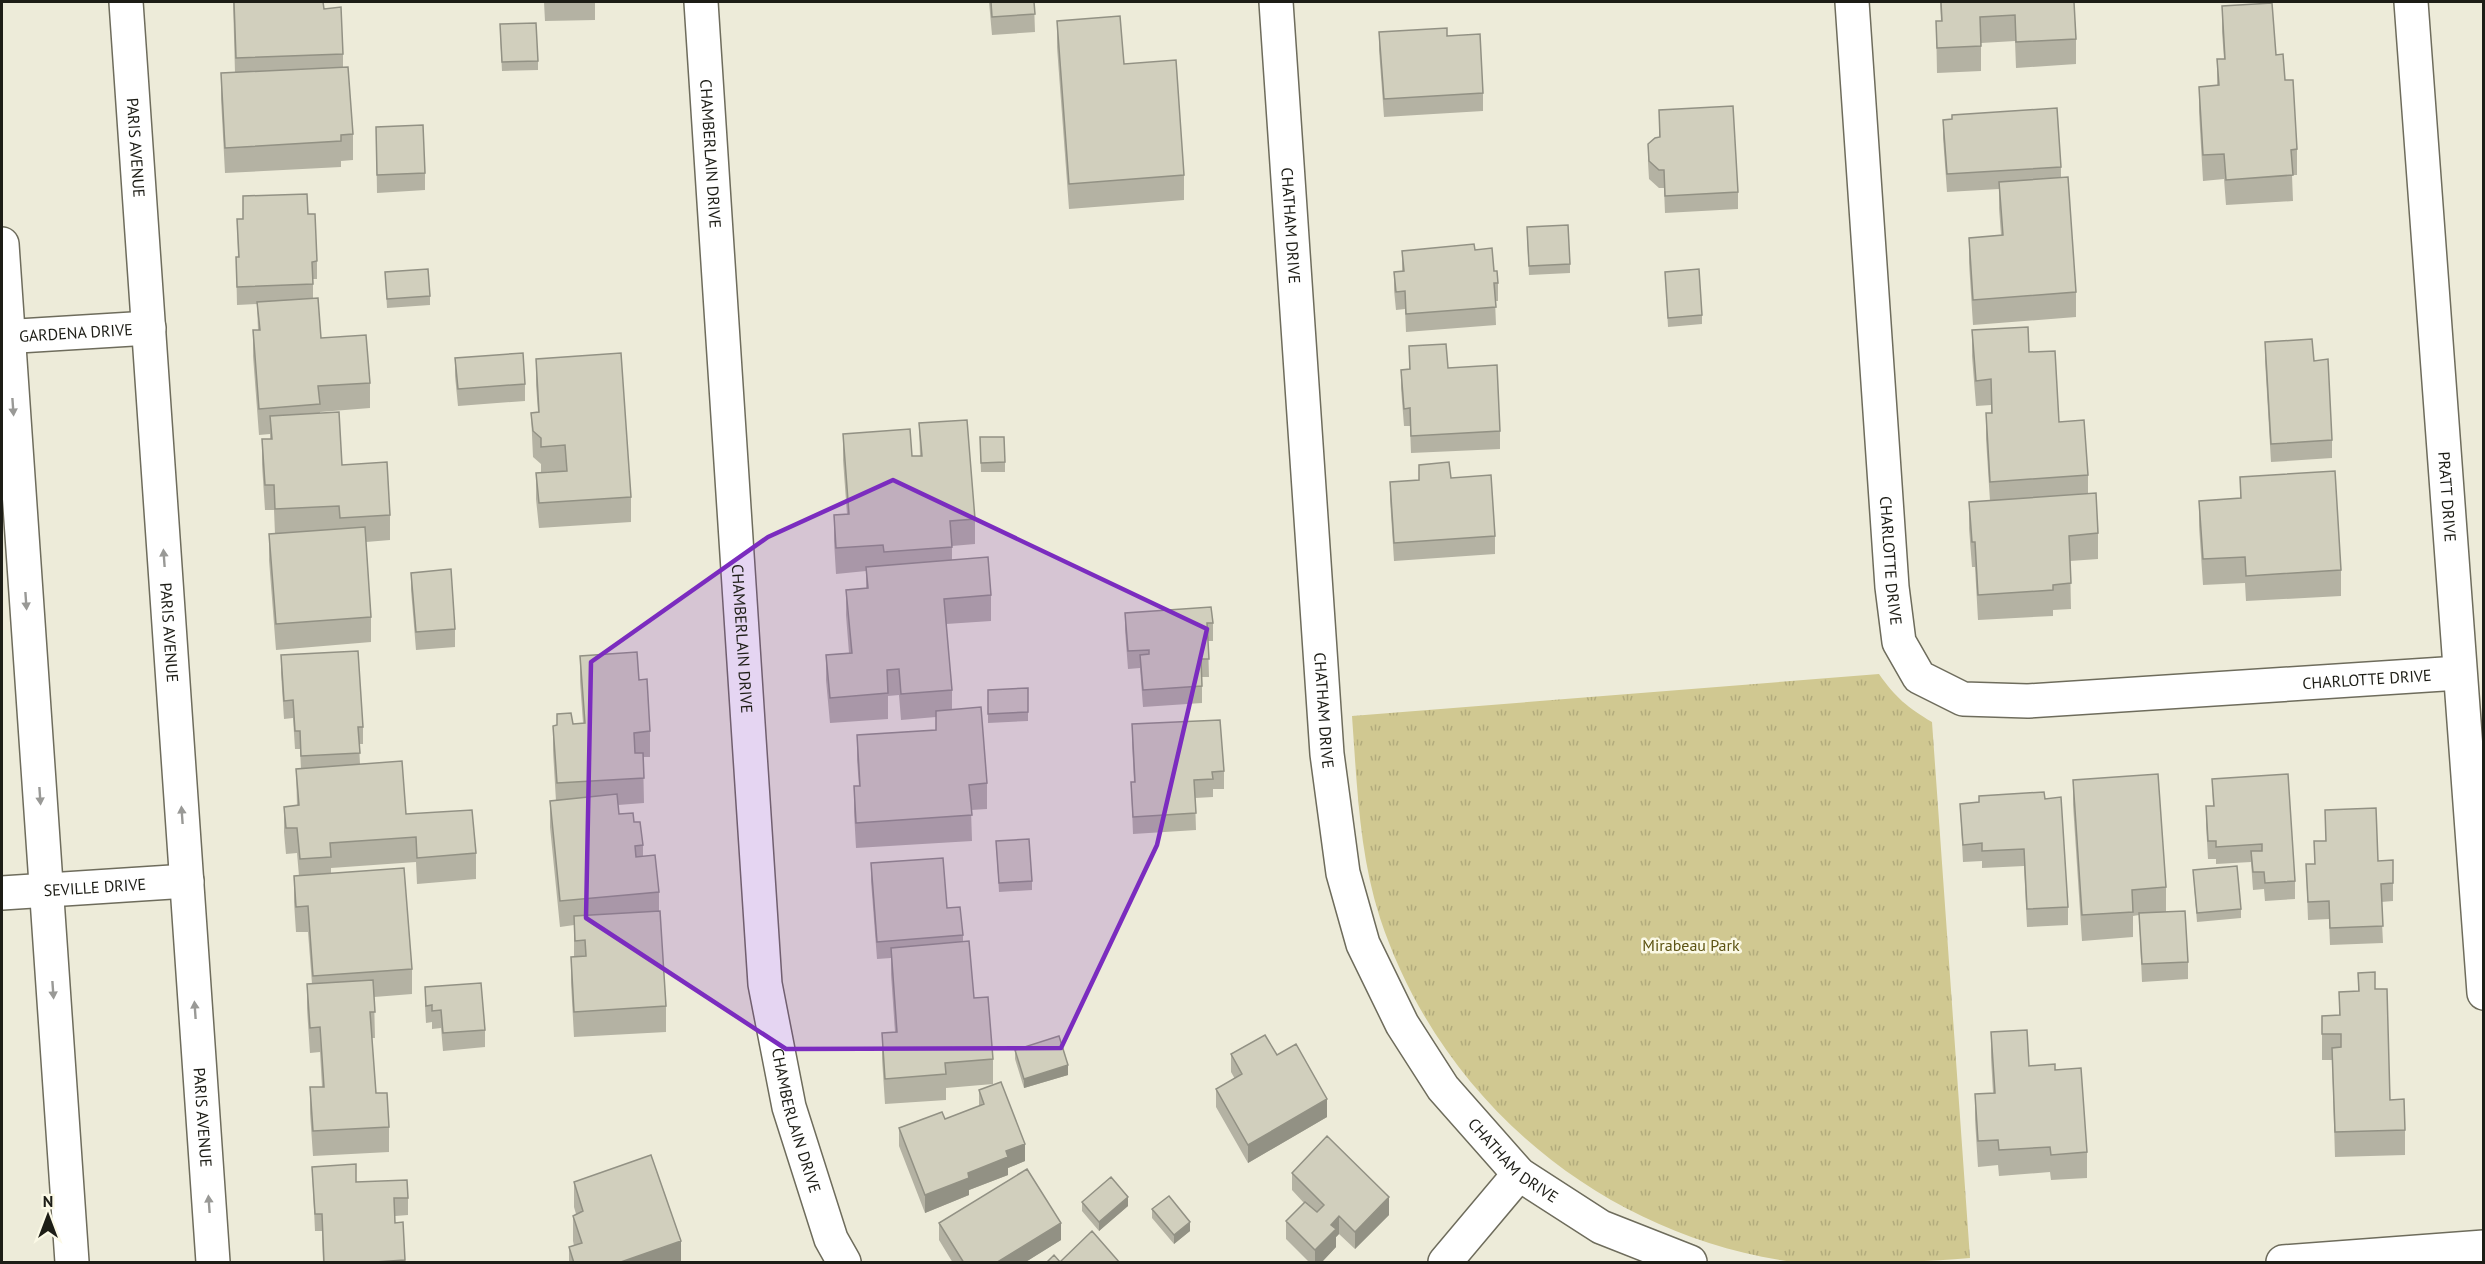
<svg xmlns="http://www.w3.org/2000/svg" width="2485" height="1264" viewBox="0 0 2485 1264" font-family="'PT Sans',sans-serif">
<style>
.park{fill:url(#park-tufts)}
.lines{fill:none;stroke-linecap:round;stroke-linejoin:round}
.street-casing{stroke:#6e6c5c;stroke-width:36}
.secondary-casing{stroke:#6e6c5c;stroke-width:36}
.street{stroke:#fff;stroke-width:33}
.secondary{stroke:#fff;stroke-width:33}
.wall{fill:#b4b2a3}
.shaded-wall{fill:#929184}
.building{fill:#d1cfbd;stroke:#929184;stroke-width:1.5}
.oneway{fill:#999996}
.marked{fill:#7b2cbf;fill-opacity:0.2;stroke:#7b2cbf;stroke-width:4.5;stroke-linejoin:round}
.labels{text-anchor:middle;dominant-baseline:central;stroke-width:5;stroke-linejoin:round;paint-order:stroke}
.street-label{font-size:16px;fill:#1d1d16;stroke:#fbf9e6}
.park-label{font-size:16px;fill:#5c5312;stroke:#fbf9e6}
</style>
<defs>
<pattern id="park-tufts" width="24" height="20" patternUnits="userSpaceOnUse" patternTransform="scale(1.5)"><rect width="24" height="20" fill="#d0c891"/><path d="M3 7l-1-3M5 7V3M7 7l1-3M15 17l-1-3M17 17v-4M19 17l1-3" fill="none" stroke="#b2ab7c"/></pattern>
</defs>
<rect width="100%" height="100%" fill="#edebd9"/>
<path class="park" d="M1879 674C1895 697 1908 708 1932 722L1970 1258C1929 1262 1888 1262 1846 1262 1824 1262 1801 1264 1780 1260 1594 1229 1439 1097 1380 918 1359 853 1357 784 1352 716Z"/>
<g class="lines">
<g class="street-casing">
<g id="street">
<path id="s1" d="M701 2 765 984 789 1107 831 1239 844 1262"/>
<path id="s2" d="M1276 2 1327 754 1343 873 1363 944 1402 1024 1443 1088 1519 1174 1601 1227 1690 1262"/>
<path id="s3" d="M1852 2 1892 587 1899 642 1919 677 1963 699 2028 701 2459 673"/>
<path id="s4" d="M2411 2 2484 993"/>
<path id="s5" d="M2 337 149 328"/>
<path id="s6" d="M2 893 187 881"/>
<path d="M1445 1262 1519 1174"/>
<path d="M2283 1262 2484 1247"/>
</g>
</g>
<g class="secondary-casing">
<g id="secondary">
<path id="s7" d="M126 2 213 1262"/>
<path d="M2 244 72 1262"/>
</g>
</g>
<use href="#street" class="street"/>
<use href="#secondary" class="secondary"/>
</g>
<path class="wall" d="M233 2H323L324 9 343 54V67L353 134V160L341 161V167L225 173 221 99V73H235Z
M544 2H595V20L545 21Z
M989 2H1034L1035 32 992 35Z
M1940 2H2074L2076 39V64L2016 68 2015 41 1981 43V71L1937 73 1936 21H1941Z
M2222 6 2276 55 2285 80 2297 149V175H2292L2293 201 2226 205 2224 179 2203 181 2199 112V87L2217 85V59H2224L2222 32Z
M1057 21 1184 175V200L1069 209 1057 47Z
M1379 32 1447 36 1483 93V111L1384 117 1379 50Z
M500 33 538 61V70L502 71Z
M1659 110 1738 192V209L1665 213 1664 188H1659L1649 179 1648 162V144L1659 138Z
M1943 120 2061 167V178L2076 292V317L1973 325 1969 263V238L2001 235 1999 208V189L1947 192 1943 138Z
M376 127 425 173V190L377 193Z
M243 196 308 214 317 261V279H313V299L321 338 370 383V408L320 412V413L342 465 390 515V540L366 542 371 617V642L276 650 269 560V534H275L274 510H265L262 465V439H270V434L259 435 253 356V330H258L257 304 237 305 236 257H238L237 219H243Z
M1527 236 1570 264V273L1529 275Z
M1475 250 1494 271 1498 283V301H1495L1496 325 1406 332 1405 309 1396 310 1394 290V272L1402 271V251Z
M385 272 430 296V305L387 308Z
M1665 272 1702 315V324L1668 327Z
M1972 330 2029 352 2059 422 2088 475V494L2098 533V559L2070 561 2071 609 2053 610V616L1978 620 1975 567H1972L1969 528V502L1990 501 1986 439V413H1991V405L1976 406 1972 356Z
M2265 342 2314 361 2332 440V458L2271 462 2265 360Z
M1409 346 1448 368 1500 431V449L1411 453 1410 426H1404L1401 388V370L1409 369Z
M455 358 525 384V401L458 406 455 376Z
M536 359 631 497V522L539 528 536 499V473L565 471 541 472V464L533 457 531 413 538 412 536 385Z
M919 423 975 519V544L952 546V560L991 595V621L946 624 952 690V710L987 783V809L971 810 972 841 856 848 854 812V786H859L857 760V735L936 730V717L901 720 899 695 888 696V719L830 723 826 680V655L849 653 846 615V590L866 588V571L836 574 834 541V515L847 514 843 460V434L912 456H920Z
M980 447 1005 462V472H981Z
M1419 465 1451 478 1495 536V554L1394 561 1390 499V482L1419 480Z
M2240 477 2341 570V596L2246 601 2245 583 2203 585 2199 526V501L2240 498Z
M411 573 455 629V647L416 650 411 590Z
M1125 613 1213 623V641H1208L1209 677H1202V703L1143 707 1140 668 1128 669 1125 630Z
M281 655 363 727V744H359L360 764 406 814 476 853V879L417 884 416 862 331 868V873L412 969V994L374 997 375 1038H372L376 1093 389 1127V1152L313 1156 310 1113V1087H322L320 1052 310 1053 307 1009V984H312L308 932H296L294 902V876H299L297 853 286 854 284 832V807L297 806 296 769H301L300 749H295L293 718 284 719 281 673Z
M580 656 639 680 650 731V757H643L644 803 618 805 619 814 634 822 643 845V856L659 892V911L666 1006V1032L574 1037 571 983V957H574V925L560 927 550 827V801H556L553 751V726L557 725V714L573 724 583 723 580 681Z
M1028 688V721L988 723V690Z
M1132 724 1224 771V789H1213V797L1195 798 1196 830 1133 834 1131 782H1134L1132 742Z
M2212 779 2295 881V899L2265 901 2264 889 2253 890 2251 862 2216 864V859H2208L2206 824V806H2213Z
M2073 780 2166 887V912L2188 962V979L2142 982 2139 915 2133 916V937L2082 941 2073 805Z
M2045 799 2068 907V925L2027 927 2024 866 1982 868V861L1963 862 1960 804Z
M2325 810 2378 861 2393 860V901L2381 902 2383 943 2330 945 2329 919 2308 920 2306 864H2315L2314 841H2326Z
M996 841 1032 881V890L999 892Z
M871 863 947 908 963 935V942L974 998 993 1059V1084L946 1088V1100L885 1104 882 1059V1033L895 1032 891 974V958L877 959 871 881Z
M2193 870 2241 909V918L2197 922Z
M2358 973 2375 989 2390 1100 2405 1130V1155L2335 1157 2332 1060H2322V1016L2339 1015V992L2358 991Z
M425 987 485 1030V1047L443 1051 441 1028 432 1029V1022L426 1023 425 1005Z
M1991 1032 2029 1066 2055 1070 2087 1152V1178L2051 1180 2050 1172 1999 1176 1998 1165 1978 1167 1975 1120V1094L1993 1093 1991 1058Z
M1015 1050 1068 1075 1024 1088 1015 1059Z
M1231 1054 1327 1117 1248 1163 1216 1107V1089L1235 1079 1231 1072Z
M979 1090 1025 1161 1008 1168V1175L969 1190V1195L925 1213 899 1146V1128L945 1119 979 1106Z
M312 1167 356 1182 408 1198V1215L395 1216V1223L403 1222 405 1263H323L322 1231H315Z
M1292 1173 1389 1215 1355 1249 1339 1234 1336 1237V1247L1321 1263H1310L1286 1239V1221L1304 1203 1292 1190Z
M574 1182 681 1263H569V1247L574 1246 573 1241V1216L576 1214 574 1207Z
M1082 1202 1128 1206 1099 1231 1082 1211Z
M1152 1209 1190 1231 1174 1244 1152 1218Z
M939 1223 1061 1240 1024 1263H953L939 1240Z"/>
<path class="shaded-wall" d="M1068 1065V1075L1024 1088V1079Z
M1327 1099V1117L1248 1163V1145Z
M1025 1144V1161L1008 1168V1175L969 1190V1195L925 1213V1195L1006 1151Z
M1128 1197V1206L1099 1231V1222Z
M1389 1197V1215L1355 1249V1232Z
M1339 1216V1234L1336 1237V1247L1321 1263H1315V1250L1331 1225Z
M1190 1222V1231L1174 1244V1235Z
M1061 1223V1240L1024 1263H996Z
M681 1241V1263H618Z"/>
<path class="building" d="M234 2H323L324 9 341 7 343 54 236 58Z
M991 2H1034L1035 14 992 17Z
M1941 2H2074L2076 39 2016 42 2015 15 1980 17 1981 46 1937 48 1936 21H1942Z
M2272 3 2276 55 2283 54 2285 80H2293L2297 149 2291 150 2293 175 2226 180 2224 154 2203 155 2199 87 2219 85 2217 59H2225L2222 6Z
M1120 16 1124 64 1176 60 1184 175 1069 184 1057 21Z
M536 23 538 61 502 62 500 24Z
M1447 28V36L1480 34 1483 93 1384 99 1379 32Z
M348 67 353 134 341 135V141L225 148 221 73Z
M1733 106 1738 192 1665 196 1664 170H1659L1649 161 1648 144 1655 138 1660 137 1659 110Z
M2057 108 2061 167 1947 174 1943 120 1952 119V115Z
M423 125 425 173 377 175 376 127Z
M2068 177 2076 292 1973 300 1969 238 2003 235 1999 182Z
M307 194 308 214H315L317 261 312 262 313 284 237 287 236 257H239L237 219H243V196Z
M1568 225 1570 264 1529 266 1527 227Z
M1474 244 1475 250 1492 248 1494 271H1497L1498 283H1494L1496 307 1406 314 1405 291 1396 292 1394 272 1404 271 1402 251Z
M428 269 430 296 387 299 385 272Z
M1699 269 1702 315 1668 318 1665 272Z
M318 298 321 338 366 335 370 383 318 386 320 404 259 409 253 330H260L257 302Z
M2028 327 2029 352 2055 351 2059 422 2084 420 2088 475 1990 482 1986 413H1992L1991 379 1976 381 1972 330Z
M2312 339 2314 361 2328 359 2332 440 2271 444 2265 342Z
M1446 344 1448 368 1497 365 1500 431 1411 436 1410 408 1404 409 1401 370 1410 369 1409 346Z
M523 353 525 384 458 389 455 358Z
M621 353 631 497 539 503 536 473 567 471 565 445 541 447V438L533 431 531 413 539 412 536 359Z
M339 412 342 465 387 462 390 515 340 518 339 506 275 509 274 485H265L262 439H272L270 416Z
M967 420 975 519 950 521 952 547 884 552 883 545 836 548 834 515 849 514 843 434 910 429 912 456H922L919 423Z
M980 437H1004L1005 462 981 463Z
M1449 462 1451 478 1491 475 1495 536 1394 543 1390 482 1419 480V465Z
M2335 471 2341 570 2246 576 2245 557 2203 559 2199 501 2241 498 2240 477Z
M2096 493 2098 533 2069 536 2071 583 2053 585V590L1978 595 1975 542H1972L1969 502Z
M365 527 371 617 276 624 269 534Z
M988 557 991 595 944 599 952 690 901 694 899 669 887 670 888 693 830 698 826 655 852 653 846 590 868 588 866 567Z
M451 569 455 629 416 632 411 573Z
M1211 607 1213 623H1207L1209 659H1201L1202 686 1143 690 1140 655 1149 654V650L1128 651 1125 613Z
M358 651 363 727H358L360 753 301 756 300 731H295L293 700 284 701 281 655Z
M637 652 639 680 647 679 650 731 634 733 635 753H643L644 778 557 783 553 726 557 725V714L571 713 573 724 585 723 580 656Z
M1028 688V712L988 714V690Z
M981 707 987 783 969 785 972 815 856 823 854 786H860L857 735 936 730V711Z
M1220 720 1224 771 1212 772 1213 779 1194 780 1196 813 1133 817 1131 782H1135L1132 724Z
M402 761 406 814 472 810 476 853 417 858 416 837 330 843 331 857 300 859 297 828H286L284 807 299 805 296 769Z
M2158 774 2166 887 2132 890 2133 912 2082 915 2073 780Z
M2288 774 2295 881 2265 883 2264 872H2253L2251 851H2262V844L2216 847V841H2208L2206 806H2214L2212 779Z
M2044 792 2045 799 2061 797 2068 907 2027 909 2024 849 1982 851V843L1963 845 1960 804 1979 802V796Z
M617 794 619 814 633 813 634 822H640L643 845 635 846 636 857 655 855 659 892 560 901 550 801Z
M2376 808 2378 861 2393 860V883L2381 884 2383 926 2330 928 2329 901 2308 902 2306 864H2315L2314 841H2326L2325 810Z
M1029 839 1032 881 999 883 996 841Z
M943 858 947 908 960 907 963 935 877 942 871 863Z
M2237 866 2241 909 2197 913 2193 870Z
M404 868 412 969 313 976 308 906 296 907 294 876Z
M660 911 666 1006 574 1012 571 957 586 956 585 940 575 941 574 916Z
M2185 911 2188 962 2142 964 2139 913Z
M969 941 974 998 988 997 993 1059 945 1063 946 1074 885 1079 882 1033 897 1032 891 948Z
M2375 972V989H2387L2390 1100 2404 1099 2405 1130 2335 1132 2332 1048 2341 1047V1034H2322V1016L2340 1015 2339 992 2359 991 2358 973Z
M373 980 375 1012H370L376 1093H387L389 1127 313 1131 310 1087H324L320 1027 310 1028 307 984Z
M481 983 485 1030 443 1033 441 1010 432 1011V1005L426 1006 425 987Z
M2027 1030 2029 1066 2055 1064V1070L2081 1068 2087 1152 2051 1155 2050 1147 1999 1150 1998 1140 1978 1141 1975 1094 1995 1093 1991 1032Z
M1265 1035 1277 1055 1296 1044 1327 1099 1248 1145 1216 1089 1242 1074 1231 1054Z
M1059 1036 1068 1065 1024 1079 1015 1050Z
M1001 1082 1025 1144 1006 1151 1008 1157 968 1173 969 1178 925 1195 899 1128 942 1112 945 1119 984 1104 979 1090Z
M1327 1136 1389 1197 1355 1232 1339 1216 1331 1225 1336 1229 1315 1250 1286 1221 1305 1202 1317 1212 1324 1205 1292 1173Z
M651 1155 681 1241 618 1263H574L569 1247 582 1243 573 1216 583 1211 574 1182Z
M356 1164V1182L407 1180 408 1198H394L395 1223 403 1222 405 1260 360 1263H324L322 1214H315L312 1167Z
M1027 1169 1061 1223 996 1263H964L939 1223Z
M1111 1177 1128 1197 1099 1222 1082 1202Z
M1169 1196 1190 1222 1174 1235 1152 1209Z
M1092 1231 1120 1263H1046L1054 1255 1060 1262Z"/>
<defs><path id="oneway-solid" d="M-6-.8H1V-3.2L6.5 0L1 3.2V.8H-6Z" transform="scale(1.5)"/></defs>
<g class="oneway">
<use href="#oneway-solid" transform="translate(13 407) rotate(86)"/>
<use href="#oneway-solid" transform="translate(164 558) rotate(-94)"/>
<use href="#oneway-solid" transform="translate(26 601) rotate(86)"/>
<use href="#oneway-solid" transform="translate(40 796) rotate(86)"/>
<use href="#oneway-solid" transform="translate(182 815) rotate(-94)"/>
<use href="#oneway-solid" transform="translate(53 990) rotate(86)"/>
<use href="#oneway-solid" transform="translate(195 1010) rotate(-94)"/>
<use href="#oneway-solid" transform="translate(209 1204) rotate(-94)"/>
</g>
<path class="marked" d="M893 480 1207 629 1157 845 1061 1048 786 1049 586 918 591 662 768 537Z"/>
<g class="labels">
<g class="street-label">
<text stroke="none"><textPath href="#s7" startOffset="146">PARIS AVENUE</textPath></text>
<text stroke="none"><textPath href="#s1" startOffset="152">CHAMBERLAIN DRIVE</textPath></text>
<text stroke="none"><textPath href="#s2" startOffset="224">CHATHAM DRIVE</textPath></text>
<text stroke="none"><textPath href="#s5" startOffset="74">GARDENA DRIVE</textPath></text>
<text stroke="none"><textPath href="#s4" startOffset="496">PRATT DRIVE</textPath></text>
<text stroke="none"><textPath href="#s3" startOffset="560">CHARLOTTE DRIVE</textPath></text>
<text stroke="none"><textPath href="#s7" startOffset="632">PARIS AVENUE</textPath></text>
<text stroke="none"><textPath href="#s1" startOffset="638">CHAMBERLAIN DRIVE</textPath></text>
<text stroke="none"><textPath href="#s3" startOffset="1136">CHARLOTTE DRIVE</textPath></text>
<text stroke="none"><textPath href="#s2" startOffset="710">CHATHAM DRIVE</textPath></text>
<text stroke="none"><textPath href="#s6" startOffset="93">SEVILLE DRIVE</textPath></text>
<text stroke="none"><textPath href="#s7" startOffset="1118">PARIS AVENUE</textPath></text>
<text stroke="none"><textPath href="#s1" startOffset="1124">CHAMBERLAIN DRIVE</textPath></text>
<text stroke="none"><textPath href="#s2" startOffset="1214">CHATHAM DRIVE</textPath></text>
</g>
<g class="park-label">
<text x="1691" y="945">Mirabeau Park</text>
</g>
</g>
<rect width="2485" height="1264" fill="none" stroke="#1d1d16" stroke-width="6"/>
<g transform="translate(48 1216)" stroke="#fbf9e6" stroke-width="4.5" paint-order="stroke">
<path d="M0-4.5L10 22L0 15L-10 22Z" fill="#1d1d16"/>
<text y="-9" font-size="16" font-weight="bold" text-anchor="middle" fill="#1d1d16">N</text>
</g>
</svg>
